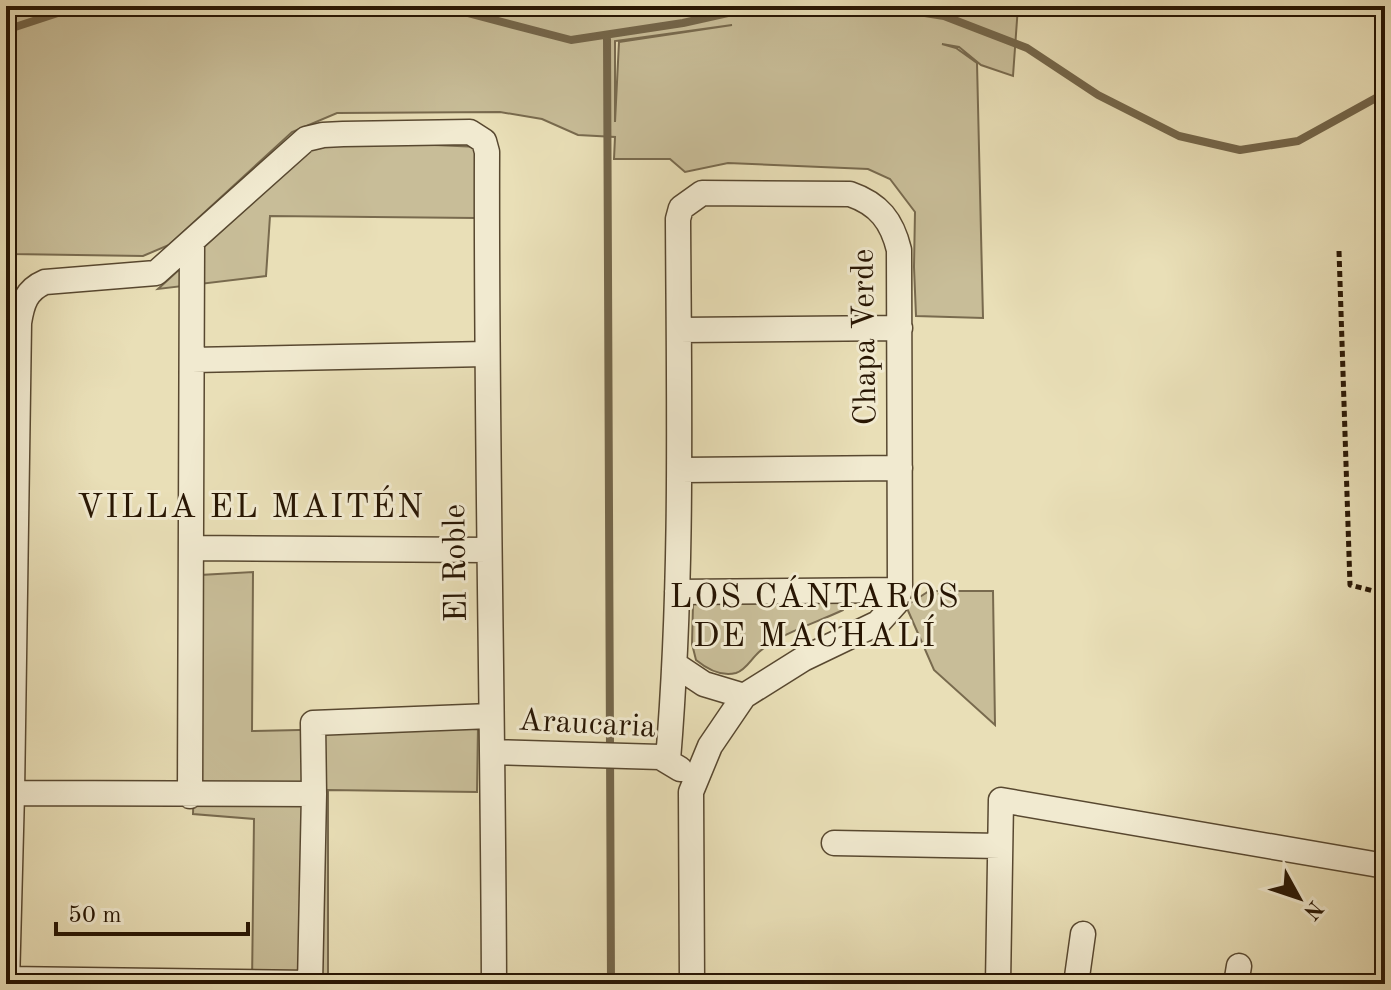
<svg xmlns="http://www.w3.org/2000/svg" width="1391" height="990" viewBox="0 0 1391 990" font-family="'Old Standard TT',serif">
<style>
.green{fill:#c8bd98;stroke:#786a4e;stroke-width:2;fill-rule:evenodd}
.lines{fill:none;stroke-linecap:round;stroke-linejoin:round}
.stream{stroke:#74664a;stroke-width:8}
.street-casing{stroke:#584830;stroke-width:27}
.path{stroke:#281603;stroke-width:5;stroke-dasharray:6 4;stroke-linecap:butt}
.street{stroke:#f1ead0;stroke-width:24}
.labels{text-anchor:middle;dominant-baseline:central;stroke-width:6;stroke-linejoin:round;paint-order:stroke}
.street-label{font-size:32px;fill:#281603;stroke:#f1ead0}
.neighbourhood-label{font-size:34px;letter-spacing:2px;fill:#281603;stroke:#f1ead0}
</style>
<rect width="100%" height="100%" fill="#e9dfb7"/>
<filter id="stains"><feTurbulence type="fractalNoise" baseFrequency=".0025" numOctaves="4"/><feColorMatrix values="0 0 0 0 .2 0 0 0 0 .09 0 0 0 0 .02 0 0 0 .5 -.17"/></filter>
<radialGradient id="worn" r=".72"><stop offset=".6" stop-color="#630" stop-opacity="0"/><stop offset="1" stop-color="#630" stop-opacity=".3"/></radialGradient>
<path class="green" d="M6 6H1018L1013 76 981 65 959 47 942 44 956 48 977 63 983 318 916 316 914 267 915 212 890 179 868 169 728 163 685 172 670 159H614L615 137 578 135 542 119 500 112 337 113 292 132 169 245 143 256 11 254 6 251ZM732 25 619 42 615 122V41Z
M321 140 480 147 476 218 270 216 266 276 158 289Z
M253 572 252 731 478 726 477 792 328 790V984H252L254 819 193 814 200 575Z
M929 591H993L995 725 934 670 906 606Z
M841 602 846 606 843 610C816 623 781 633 759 652 751 659 746 670 736 673 721 677 707 669 696 660L692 644 693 604Z"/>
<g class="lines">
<path class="stream" d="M441 6 571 40 683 23 759 6
M881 6 944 16 1027 48 1098 95 1179 136 1240 150 1298 141 1385 93
M6 30 79 6
M607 36 611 984"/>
<g class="street-casing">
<path id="street" d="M679 330 900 328
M192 360 486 354
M681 470 900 468
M191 548 489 550
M677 592 900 590
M677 666 704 684 744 696
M494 752 660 757 680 769
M668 760C683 580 679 400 678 219L681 208 702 193 850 194C879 204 892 221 899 250L900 590 896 603 878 623 803 659 744 696 710 746 691 792 692 984
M12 793 314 794 310 984
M314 794 313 723 491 716
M190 796 192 242
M834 843 1000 846
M7 979 310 983
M7 984 12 793 19 323C22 304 26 290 45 282L156 273 306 139 323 135 343 134 470 132 484 141 487 152C486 429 493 707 494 984
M998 984 1001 800 1385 866
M1076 984 1083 934
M1236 984 1239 966"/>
</g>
<path class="path" d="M1339 251 1350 585 1385 594"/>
<use href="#street" class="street"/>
</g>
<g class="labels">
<g class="street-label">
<text transform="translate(866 337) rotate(-91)">Chapa Verde</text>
<text transform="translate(457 563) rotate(-91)">El Roble</text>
<text transform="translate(587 725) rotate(3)">Araucaria</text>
</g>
<g class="neighbourhood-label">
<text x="251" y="508">VILLA EL MAITÉN</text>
<text x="815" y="598">LOS CÁNTAROS<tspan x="815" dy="39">DE MACHALÍ</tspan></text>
</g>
</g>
<rect width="1391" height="990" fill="none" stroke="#e9dfb7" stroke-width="32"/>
<rect x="8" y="8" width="1375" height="974" fill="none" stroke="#281603" stroke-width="4"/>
<rect x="16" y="16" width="1359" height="958" fill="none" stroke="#281603" stroke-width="2"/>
<g transform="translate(1299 898) rotate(130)" stroke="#f1ead0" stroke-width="6" paint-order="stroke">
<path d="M0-6L14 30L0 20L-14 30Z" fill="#281603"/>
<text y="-12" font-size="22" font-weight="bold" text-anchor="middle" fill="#281603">N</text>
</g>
<path d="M56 922v12h192v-12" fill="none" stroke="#281603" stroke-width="4"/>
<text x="68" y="922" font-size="24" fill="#281603" stroke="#f1ead0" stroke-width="6" paint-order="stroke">50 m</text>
<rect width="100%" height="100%" filter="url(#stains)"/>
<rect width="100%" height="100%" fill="url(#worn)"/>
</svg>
